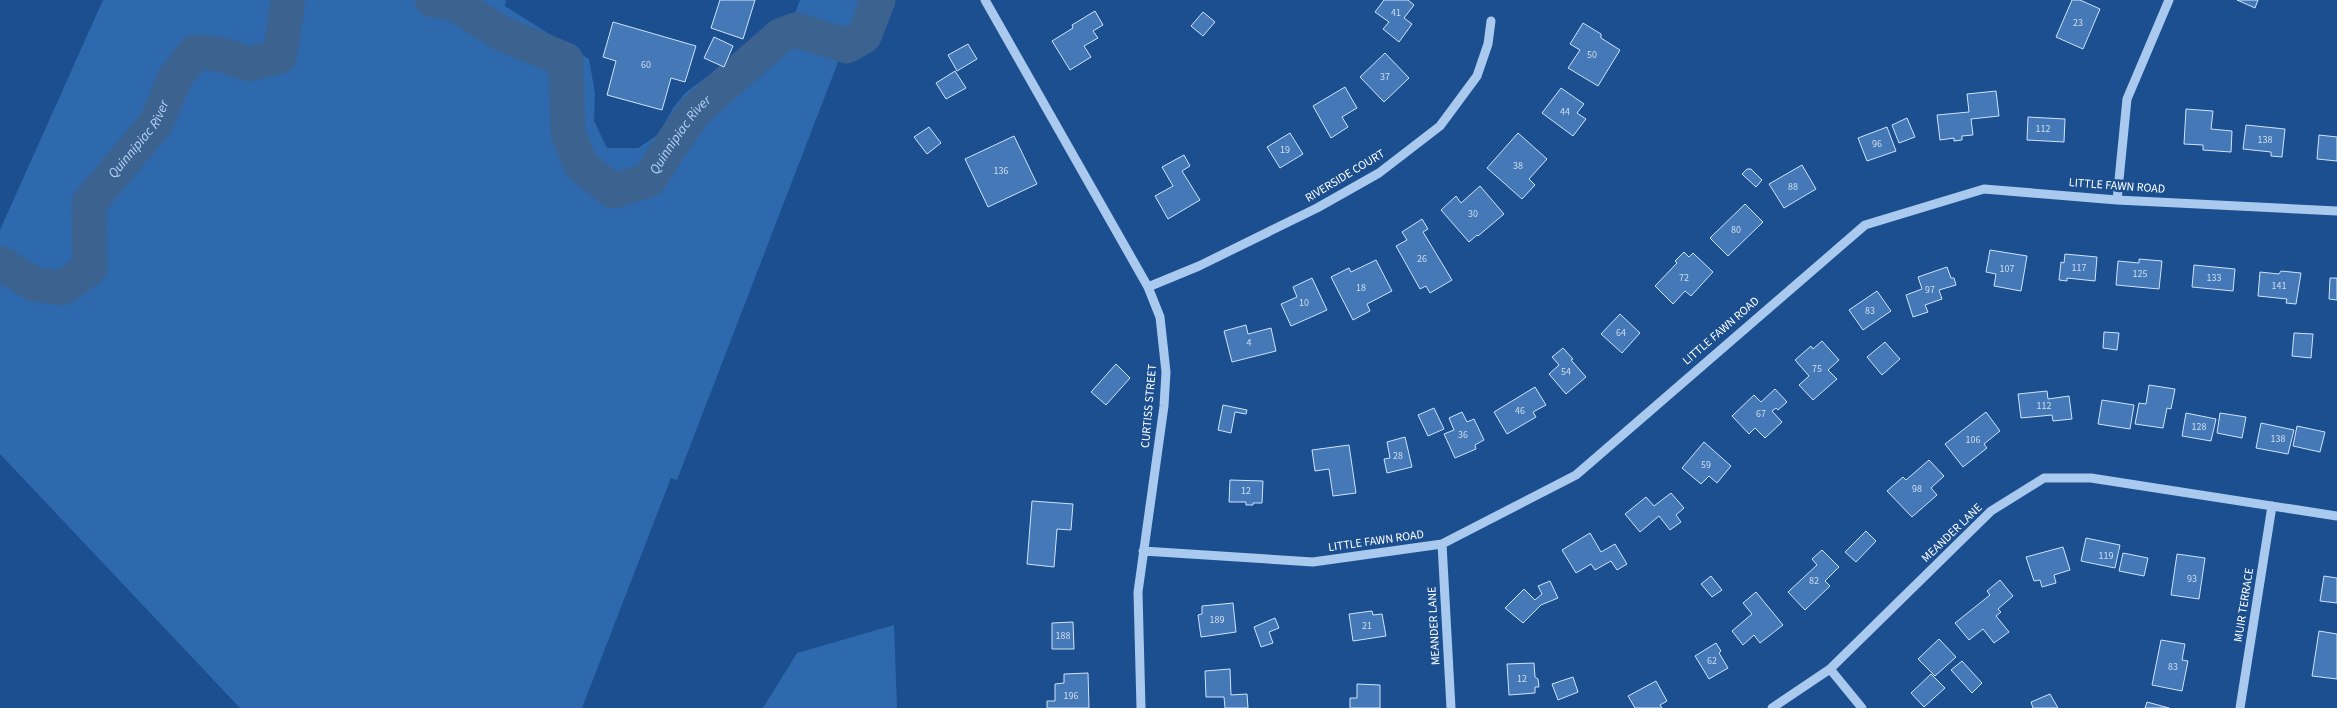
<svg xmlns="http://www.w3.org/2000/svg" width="2337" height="708" viewBox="0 0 2337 708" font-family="'Source Sans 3',sans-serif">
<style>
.green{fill:#2e69ad}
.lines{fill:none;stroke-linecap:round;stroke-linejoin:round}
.river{stroke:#3c6290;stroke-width:35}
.building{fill:#4478b7;stroke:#cfe3fa}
.minor{stroke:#a9c9ee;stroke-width:9}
.labels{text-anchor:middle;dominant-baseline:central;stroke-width:5;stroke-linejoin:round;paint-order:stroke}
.number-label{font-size:10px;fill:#d0dded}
.street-label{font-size:12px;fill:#fff;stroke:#1b4f8f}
.water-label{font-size:14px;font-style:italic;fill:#b5d3f5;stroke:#1b4f8f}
</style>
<rect width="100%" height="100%" fill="#1b4f8f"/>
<path class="green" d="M103 0H506L505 6 589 59 595 93 594 121 607 148H638L659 134 673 108 685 93 744 49 778 58 800 0H862L677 480 671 478 582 708H240L0 454V230Z
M894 625 897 708H763L797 653Z"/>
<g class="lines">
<g class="river">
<path id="s1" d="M432 0 452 2 502 34 566 60 568 133 581 165 613 191 649 180 671 145 696 110 780 36 796 30 847 46 864 36 878 0"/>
<path id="s2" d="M0 263 34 284 62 288 90 268 89 203 156 123 175 78 195 52 220 54 249 64 280 56 288 0"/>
</g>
</g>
<path class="building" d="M720 0H755L743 39 711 28Z
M1384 0H1408L1414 5 1404 18 1412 24 1399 42 1383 29 1389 22 1375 12Z
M2072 0H2080L2100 9 2083 49 2056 37Z
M2237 0H2258L2255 8Z
M1095 11 1103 25 1093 31 1098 38 1084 46 1091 57 1070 70 1052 41 1073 28 1072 25Z
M1203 12 1215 22 1203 36 1191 26Z
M613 22 696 46 685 82 671 78 662 110 607 95 616 61 603 57Z
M1583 23 1601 34V38L1620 50 1598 86 1568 68 1580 50 1570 44Z
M714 37 733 46 724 67 704 58Z
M968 44 977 59 957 71 948 55Z
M1385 53 1409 78 1384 102 1360 77Z
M955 71 966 88 946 99 936 83Z
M1345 87 1357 108 1342 117 1348 127 1331 138 1313 106Z
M1561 88 1584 104 1577 113 1586 119 1573 136 1542 113Z
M1996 91 1999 116 1971 119 1973 135 1962 136V140L1954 141V138L1940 140 1937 115 1969 112 1967 94Z
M2186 109 2213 111 2211 129 2232 131 2231 152 2203 150V145L2184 144Z
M2028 117 2065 119 2064 142 2027 140Z
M1907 118 1915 137 1899 143 1892 125Z
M2246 125 2285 129 2282 157 2271 156V152L2243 149Z
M929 127 941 143 927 154 914 137Z
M1887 127 1896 151 1867 161 1858 138Z
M1290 133 1303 154 1280 168 1267 147Z
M1518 133 1547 159 1529 179 1535 185 1522 199 1487 168Z
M2319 135 2337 137V161L2317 159Z
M1014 136 1037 184 988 207 965 159Z
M1184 155 1190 166 1182 171 1200 200 1168 219 1155 196 1173 186 1162 167Z
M1802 165 1816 189 1784 208 1769 184Z
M1747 169H1751L1762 180 1756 187 1742 174Z
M1480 186 1504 214 1478 236 1477 235 1469 242 1441 210 1456 196 1461 203Z
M1745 204 1763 222 1728 256 1710 238Z
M1422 219 1428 229 1423 232 1452 280 1430 293 1426 286 1420 289 1396 246 1407 240 1402 232Z
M1990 250 2027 256 2021 291 1994 286 1996 274 1986 272Z
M1684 252 1689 257 1693 253 1713 272 1691 296 1685 291 1673 304 1655 286 1677 263 1675 261Z
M2065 254 2097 257 2095 281 2067 278V281L2059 280 2061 262 2064 263Z
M2139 259 2162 261 2159 289 2116 285 2118 261 2139 263Z
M1376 260 1392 291 1367 304 1370 311 1353 320 1331 277 1349 268 1351 272Z
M2194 265 2235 269 2233 291 2192 287Z
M1947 267 1951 278H1954L1956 285 1939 290 1942 299 1925 305 1928 312 1913 317 1906 295 1922 289 1918 277Z
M2281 271 2301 273 2296 304 2286 303 2287 299 2258 296 2260 272 2279 274Z
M1312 278 1327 310 1291 326 1281 304 1297 297 1293 287Z
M2330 278H2337V300L2329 299Z
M1877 291 1891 311 1863 330 1849 310Z
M1620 314 1640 333 1622 353 1601 334Z
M1246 325 1248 334 1271 328 1276 351 1232 362 1224 331Z
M2104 332 2119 333 2117 350 2103 348Z
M2294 333 2313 334 2311 358 2292 356Z
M1822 341 1839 360 1828 370 1837 379 1813 400 1799 385 1809 376 1795 360 1811 346 1813 349Z
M1885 342 1900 359 1882 375 1867 357Z
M1563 348 1573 359 1571 360 1586 377 1566 394 1549 374 1559 365 1552 357Z
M1116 364 1130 378 1106 405 1091 392Z
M2149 385 2175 389 2171 409 2167 408 2163 428 2135 424 2139 403 2146 404Z
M1535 387 1546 405 1533 412 1536 417 1507 434 1494 412Z
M1775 389 1787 402 1778 410 1776 408 1772 411 1782 422 1765 438 1755 428 1749 434 1732 416 1754 395 1761 402Z
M2047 391 2048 399 2069 396 2072 419 2053 421 2052 415 2021 418 2018 394Z
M2102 400 2134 405 2130 429 2098 424Z
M1223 405 1247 410 1246 414 1235 412 1231 433 1218 430Z
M1434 408 1444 429 1428 436 1418 415Z
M1462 412 1467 422 1474 419 1484 440 1475 445 1476 449 1455 458 1444 434 1454 430 1449 418Z
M1986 412 2000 431 1984 444 1987 448 1963 467 1945 444Z
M2186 413 2216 419 2211 441 2182 436Z
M2220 413 2246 417 2242 438 2217 433Z
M2261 423 2294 430 2288 454 2256 448Z
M2297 426 2325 432 2320 452 2293 446Z
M1405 437 1412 467 1387 473 1384 459 1390 458 1387 442Z
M1704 442 1731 466 1717 483 1709 476 1701 484 1682 468Z
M1349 445 1356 493 1333 496 1329 469 1315 471 1312 450Z
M1929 460 1944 476 1931 488 1937 495 1912 517 1887 491 1903 477 1906 480Z
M1230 480 1263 481 1262 503H1253V505H1246V502H1229Z
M1671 493 1684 508 1676 515 1681 522 1670 530 1659 516 1640 532 1625 514 1646 497 1654 506Z
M1032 501 1073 504 1071 530 1057 529 1054 567 1027 564Z
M1866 531 1876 541 1856 562 1845 552Z
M1590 533 1601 552 1615 544 1627 564 1617 570 1611 561 1595 570 1591 564 1576 573 1562 550Z
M2086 538 2120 545 2115 568 2081 561Z
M2063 547 2070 570 2054 575 2056 583 2042 587 2040 580 2034 581 2026 557Z
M1822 550 1839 567 1825 581 1830 586 1805 610 1788 592 1817 565 1812 559Z
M2123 553 2148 558 2144 576 2119 571Z
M2177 554 2205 558 2199 599 2171 595Z
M1711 576 1722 590 1712 597 1701 584Z
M2324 576 2337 578V603L2320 601Z
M2000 580 2013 596 1998 609 2001 612 1996 616 2009 632 1994 643 1983 629 1969 640 1955 623 1990 595 1987 591Z
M1550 581 1558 598 1541 605 1523 623 1505 608 1524 589 1535 600 1542 594 1538 586Z
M1756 592 1783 625 1760 643 1754 635 1743 645 1732 631 1752 614 1743 603Z
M1233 603 1236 632 1201 637 1198 615 1202 614V606Z
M1372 611 1373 615 1382 614 1386 636 1353 641 1349 614Z
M1275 618 1279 628 1269 632 1273 643 1261 647 1254 627Z
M1073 622 1074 649H1052V623Z
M2319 631 2337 634V679L2312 676Z
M1939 639 1956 657 1935 676 1918 659Z
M2161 640 2185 644 2182 660 2188 661 2182 691 2152 685Z
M1716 643 1721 651 1719 653 1728 668 1709 679 1695 656Z
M1962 661 1982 683 1972 693 1951 670Z
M1534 663 1535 677 1538 679 1539 687H1535V693L1509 695 1507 664Z
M1230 669 1231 695 1247 694 1248 708H1225L1224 697H1206L1205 671Z
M1088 673 1089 708H1047V701H1055V684L1064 683V674Z
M1931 674 1945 688 1924 707 1911 693Z
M1573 677 1578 692 1558 700 1552 684Z
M1656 681 1667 701 1660 705 1662 708H1635L1628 696Z
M1357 684 1380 685V708H1350V698H1357Z
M2050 694 2058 708H2033L2031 702Z
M2147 702 2169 708H2145Z"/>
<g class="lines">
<path class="minor" d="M985 0 1148 287 1160 317 1166 372 1164 406 1138 592 1141 708
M2117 200 2127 99 2169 0
M1148 287 1199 266 1317 208 1379 173 1440 126 1477 76 1488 44 1491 21
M1442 544 1451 708
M1143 551 1313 562 1442 544 1576 475 1865 225 1984 189 2117 200 2337 211
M1830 669 1862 708
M1772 708 1830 669 1991 511 2044 478H2091L2337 516
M2240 708 2272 506"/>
</g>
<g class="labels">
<g class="number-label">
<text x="1396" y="13">41</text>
<text x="2078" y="23">23</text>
<text x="1592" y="55">50</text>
<text x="646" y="65">60</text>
<text x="1385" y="77">37</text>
<text x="1565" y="112">44</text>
<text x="2043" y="129">112</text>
<text x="2265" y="140">138</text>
<text x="1877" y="144">96</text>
<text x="1285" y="150">19</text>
<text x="1518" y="166">38</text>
<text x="1001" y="171">136</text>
<text x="1793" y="187">88</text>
<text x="1473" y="214">30</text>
<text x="1736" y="230">80</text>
<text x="1422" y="259">26</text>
<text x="2079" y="268">117</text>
<text x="2007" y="269">107</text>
<text x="2140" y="274">125</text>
<text x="1684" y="278">72</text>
<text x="2214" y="278">133</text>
<text x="2279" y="286">141</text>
<text x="1361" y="288">18</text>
<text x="1930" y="290">97</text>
<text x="1304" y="303">10</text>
<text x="1870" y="311">83</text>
<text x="1621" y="333">64</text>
<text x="1249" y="343">4</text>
<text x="1817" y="369">75</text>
<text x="1566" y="372">54</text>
<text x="2044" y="406">112</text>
<text x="1520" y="411">46</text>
<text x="1761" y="414">67</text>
<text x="2199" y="427">128</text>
<text x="1463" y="435">36</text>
<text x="2278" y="439">138</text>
<text x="1973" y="440">106</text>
<text x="1398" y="456">28</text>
<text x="1706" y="465">59</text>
<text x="1917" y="489">98</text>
<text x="1246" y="491">12</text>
<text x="2106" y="556">119</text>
<text x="2192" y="579">93</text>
<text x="1814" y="581">82</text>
<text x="1217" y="620">189</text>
<text x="1367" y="626">21</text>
<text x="1063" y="636">188</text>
<text x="1712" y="661">62</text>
<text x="2173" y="667">83</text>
<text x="1522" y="679">12</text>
<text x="1071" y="696">196</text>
</g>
<g class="street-label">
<text transform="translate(1345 176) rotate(-31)">RIVERSIDE COURT</text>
<text transform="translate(2117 186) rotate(4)">LITTLE FAWN ROAD</text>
<text transform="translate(1721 331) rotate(-41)">LITTLE FAWN ROAD</text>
<text transform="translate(1149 406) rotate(-85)">CURTISS STREET</text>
<text transform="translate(1952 533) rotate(-44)">MEANDER LANE</text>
<text transform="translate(1376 541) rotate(-8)">LITTLE FAWN ROAD</text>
<text transform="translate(2244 605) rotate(-81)">MUIR TERRACE</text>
<text transform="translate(1434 626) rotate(-93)">MEANDER LANE</text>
</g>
<g class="water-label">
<text stroke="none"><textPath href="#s1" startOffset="390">Quinnipiac River</textPath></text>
<text stroke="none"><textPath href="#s2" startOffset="249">Quinnipiac River</textPath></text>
</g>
</g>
</svg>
